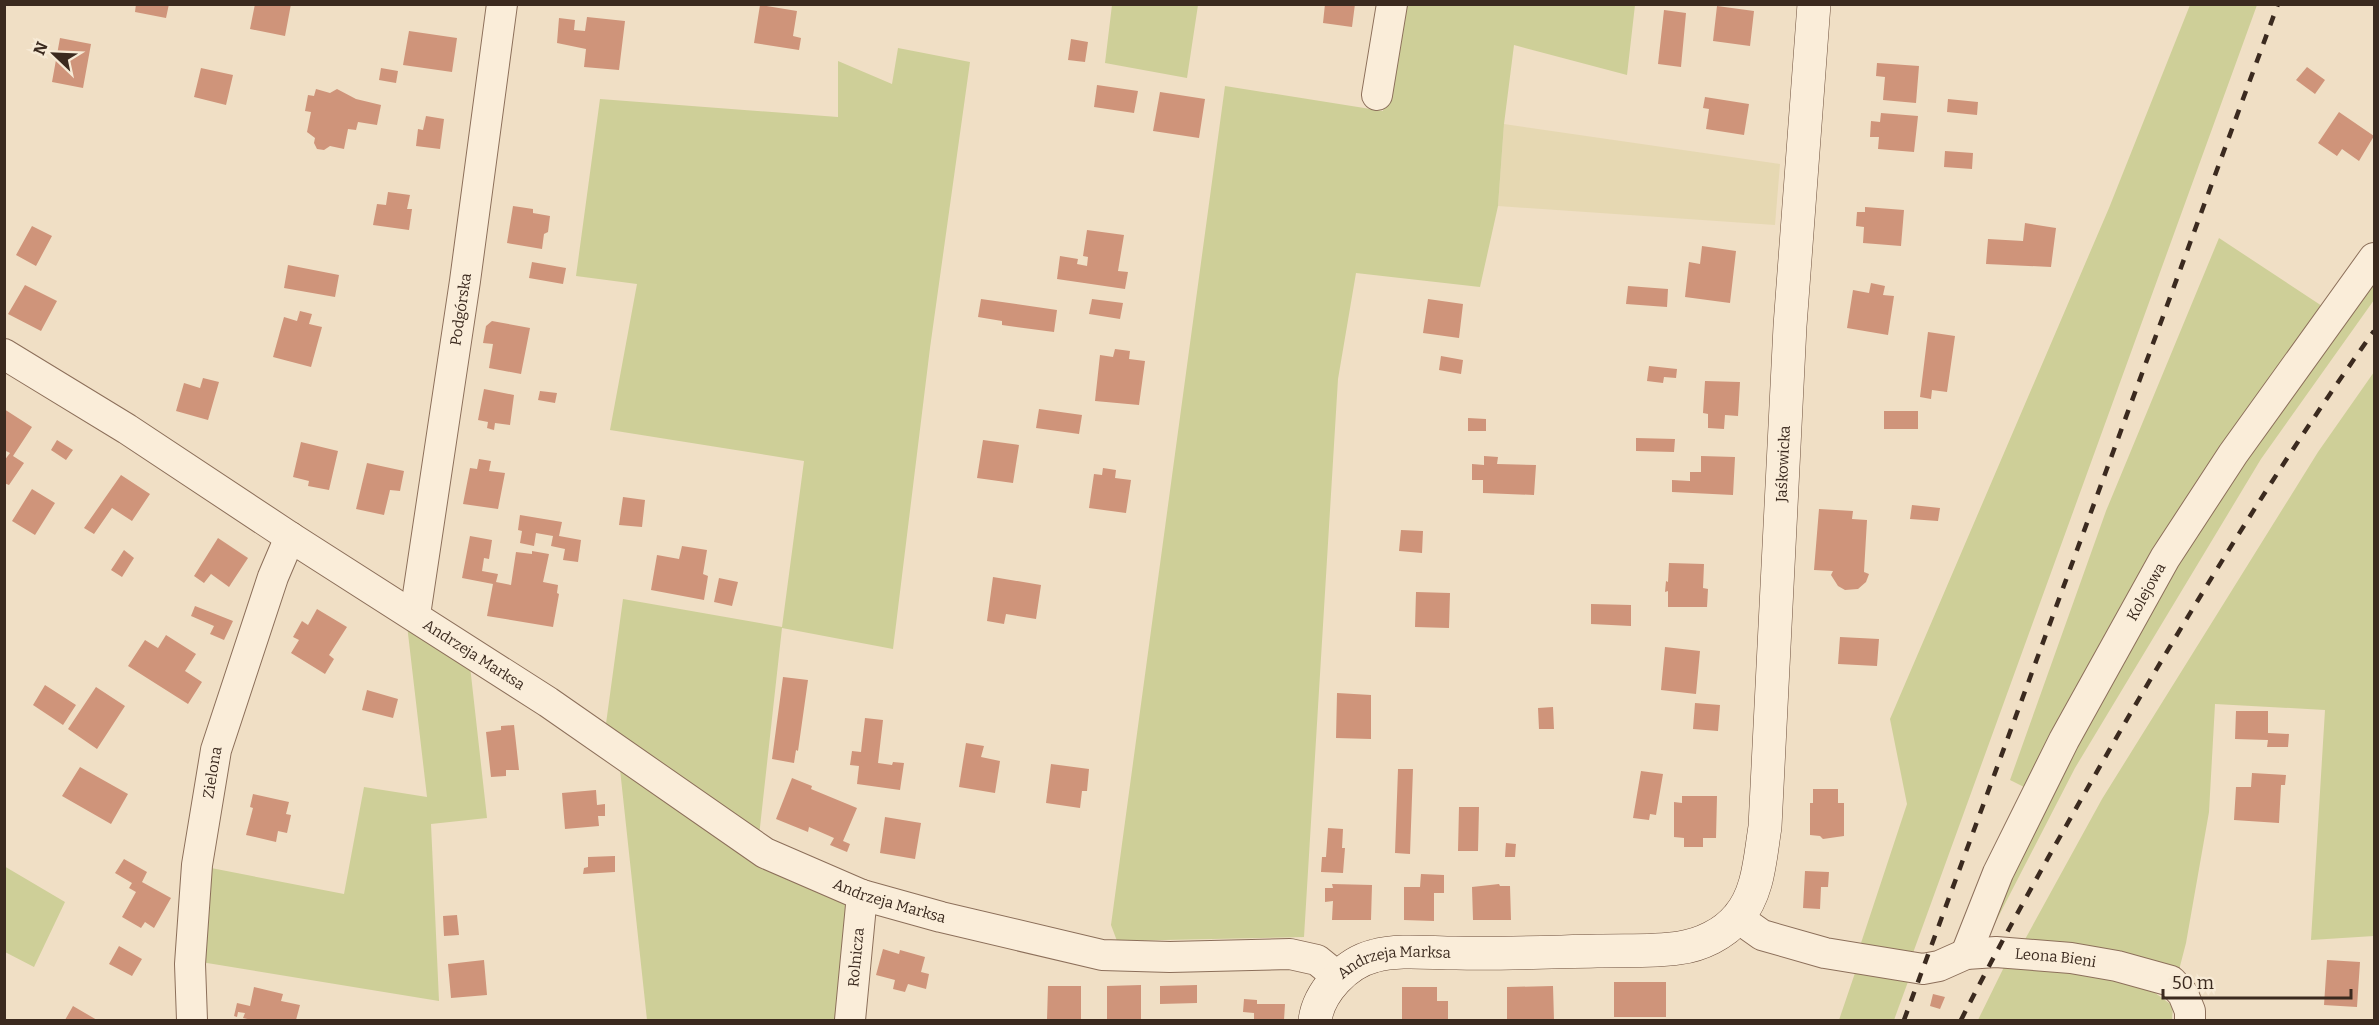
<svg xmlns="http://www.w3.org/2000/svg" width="2379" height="1025" viewBox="0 0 2379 1025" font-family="Bitter,serif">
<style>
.farmland{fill:#e6d8b2}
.green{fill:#cecf98}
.building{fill:#cf947a}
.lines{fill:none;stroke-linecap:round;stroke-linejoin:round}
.street-casing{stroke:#8c6f5a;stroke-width:32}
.secondary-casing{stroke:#6e503d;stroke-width:34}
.street{stroke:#faedd9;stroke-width:30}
.secondary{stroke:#faedd9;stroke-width:33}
.rail{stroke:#3b2a1f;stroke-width:4.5;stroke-dasharray:10 10;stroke-linecap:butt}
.labels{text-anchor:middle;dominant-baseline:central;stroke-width:6;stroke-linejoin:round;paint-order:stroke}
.street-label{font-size:15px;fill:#3b2a1f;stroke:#f7ead5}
</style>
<rect width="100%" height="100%" fill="#f0dfc5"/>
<path class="farmland" d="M1504 124 1780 164 1775 225 1498 206Z"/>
<path class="green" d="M1112 5H1198L1187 78 1105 63Z
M1401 5H1635L1627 75 1514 45 1504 124 1498 206 1480 287 1356 273 1338 379 1304 937 1117 941 1111 925 1225 86 1383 111Z
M2190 5H2257L1913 953 1860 946 1907 804 1890 719 2109 208Z
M898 48 970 62 930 348 893 649 782 628 759 836 605 731 623 599 782 627 804 461 610 430 637 284 576 276 600 99 838 117V61L892 84Z
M2219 238 2322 306 2024 787 2010 780 2106 511Z
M2374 273V300L2261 459 2075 768 1992 929 2006 877 2208 503Z
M2374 372V936L2311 940 2325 710 2215 704 2209 812 2186 943 2179 970 2023 943 2102 799 2318 452Z
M407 625 470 666 487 818 431 824 439 1001 201 962 206 867 344 894 364 787 427 797Z
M619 760 850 901 842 1020H647Z
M4 866 65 902 34 967 5 952Z
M2005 965 2105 972 2147 987 2173 1006 2172 1020H1978Z
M1856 970 1909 979 1894 1020H1839Z"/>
<path class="building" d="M136 4H169L166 18 135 12Z
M255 4H291L285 36 250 29Z
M1325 4H1355L1352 27 1323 23Z
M760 5 797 11 793 36 801 38 799 50 754 43Z
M1717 6 1754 11 1750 46 1713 41Z
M1664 10 1686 13 1681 67 1658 64Z
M587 17 625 21 619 70 584 67 586 49 557 43 559 18 575 20 574 30 585 31Z
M409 31 457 38 452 72 403 65Z
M60 38 91 44 83 88 52 82Z
M1071 39 1088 42 1085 62 1068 60Z
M1877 63 1919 66 1916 103 1883 100 1885 77 1876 76Z
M2307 67 2325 80 2315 94 2296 80Z
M201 68 233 75 226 105 194 97Z
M381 68 398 71 396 83 379 80Z
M1097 85 1138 91 1134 113 1094 107Z
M316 89 330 93 337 89 356 99 381 105 377 125 358 122 356 130 348 129 344 149 330 146 324 150 317 149 314 143 315 138 307 132 311 112 305 111 308 95 314 96Z
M1160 92 1205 99 1199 138 1153 131Z
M1705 97 1749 104 1744 135 1706 129 1709 109 1703 108Z
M1948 99 1978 102 1977 115 1947 112Z
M2339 112 2374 136 2359 161 2342 149 2337 156 2318 143Z
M1881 113 1918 116 1914 152 1878 149 1879 137H1870L1871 121 1880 122Z
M426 116 444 119 440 149 416 146 418 129 423 130Z
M1945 151 1973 153 1972 169 1944 167Z
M388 192 410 195 407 209H412L409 230 373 225 377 204 386 205Z
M513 206 533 209V213L550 216 548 232 544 234 542 249 507 243Z
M1865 207 1904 210 1901 246 1863 243 1864 227 1856 226 1857 212H1865Z
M2025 223 2056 228 2051 267 1986 264 1988 239 2023 241Z
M32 226 52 236 36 266 16 255Z
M1087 230 1124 235 1118 271 1128 272 1125 289 1057 279 1060 256 1078 259 1077 264 1087 266 1088 257 1083 256Z
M1702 246 1736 251 1730 303 1685 297 1689 262 1700 264Z
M532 262 566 268 563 284 529 278Z
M288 265 339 275 335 297 284 288Z
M1871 283 1885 286 1883 295 1894 296 1888 335 1847 328 1853 290 1869 293Z
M25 285 57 301 41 331 8 314Z
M1628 286 1668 289 1667 307 1626 304Z
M981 299 1057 310 1054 332 1002 325V321L978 317Z
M1092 299 1123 303 1120 319 1089 314Z
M1428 299 1463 304 1459 338 1423 333Z
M300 311 312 314 309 324 322 327 311 367 273 357 284 317 297 321Z
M492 321 530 328 521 374 489 368 493 344 483 343 486 326Z
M1928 332 1955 336 1947 392 1932 390 1931 399 1920 397Z
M1115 349 1130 351 1129 359 1145 361 1139 405 1095 401 1100 355 1113 357Z
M1441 356 1463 360 1461 374 1439 370Z
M1649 366 1677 369 1676 378 1664 377 1663 383 1647 381Z
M203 378 219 382 208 420 176 411 184 383 200 388Z
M1705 381 1740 382 1738 416 1725 415 1724 429 1708 428V414L1703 413Z
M484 389 514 395 510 425 495 423 494 430 487 428 488 422 478 420Z
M540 391 557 393 555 403 538 400Z
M4 409 32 427 13 456 24 463 9 485 4 483V461L10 453 4 450Z
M1039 409 1082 415 1079 434 1036 428Z
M1884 411H1918V429H1884Z
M1468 418 1486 419V431H1468Z
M1636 438 1675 439 1674 452 1636 451Z
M57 440 73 450 66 460 51 450Z
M983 440 1019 445 1013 483 977 478Z
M301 442 338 451 329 490 308 486 309 481 293 477Z
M1484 456 1498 457 1497 464 1536 465 1534 495 1483 493V480H1472V464L1484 465Z
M1701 456 1735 457 1733 495 1672 492V480L1690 481V472H1701Z
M479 459 491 461 489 471 505 473 498 509 463 504 470 468 477 469Z
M367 463 404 471 400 491 390 490 384 515 356 509Z
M1103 468 1116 470 1115 478 1131 480 1126 513 1089 508 1094 474 1102 475Z
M121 475 150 494 132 521 112 508 94 534 84 528Z
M32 489 55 503 35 535 12 521Z
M623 497 645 500 642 527 619 525Z
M1912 505 1940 508 1938 521 1910 519Z
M1819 509 1853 511 1852 519 1867 520 1864 572 1869 574 1866 582 1858 589 1845 590 1838 586 1831 575 1833 571 1814 570Z
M520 515 562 522 559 536 581 540 578 562 563 560 565 549 551 546 553 536 536 533 534 546 520 543 522 531 518 530Z
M1401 530 1423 531 1422 553 1399 551Z
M470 536 492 540 489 559 484 558 482 571 498 574 496 582 511 585 516 552 532 554V551L549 554 543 582 558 585 557 593 559 594 553 627 487 616 493 584 462 578Z
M218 538 248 558 229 587 211 574 204 583 194 576Z
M682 546 707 550 703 574 708 576 704 600 651 590 657 555 679 559Z
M124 550 134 558 122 577 111 570Z
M1669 563 1704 564 1703 588 1708 589 1707 607H1668V591L1665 592 1666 581 1668 582Z
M993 577 1041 585 1036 619 1006 614 1004 624 987 621Z
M719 578 738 582 732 606 714 602Z
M1416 592 1450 593 1449 628 1415 627Z
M1591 604 1631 605V626L1591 624Z
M195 606 233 621 224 640 210 634 214 626 191 616Z
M317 609 347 627 329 655 334 659 325 674 291 653 299 640 293 637 302 621 308 625Z
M166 635 196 654 185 671 202 682 188 704 128 666 145 640 158 648Z
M1840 637 1879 639 1877 666 1838 664Z
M1665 647 1700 651 1696 694 1661 690Z
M783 677 808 680 798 751 796 750 794 763 772 759Z
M45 685 76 705 63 725 33 705Z
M96 687 125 706 97 749 68 729Z
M367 690 398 699 393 718 362 710Z
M1337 693 1371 695V739L1336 738Z
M1695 703 1720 705 1718 731 1693 729Z
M1553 707 1554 729H1539L1538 708Z
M2236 711H2268V733L2289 734 2288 747H2267L2268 740 2235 739Z
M865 718 883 720 878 763 892 765 893 762 904 763 900 790 857 784 859 766 850 765 852 751 861 752Z
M514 725 519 770H506V776L491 777 486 732 501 730V726Z
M966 743 984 746 981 757 1000 761 995 793 959 787Z
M1051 764 1089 769 1087 791H1082L1080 808 1046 803Z
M80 767 128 794 111 824 62 796Z
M1398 769H1413L1410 854 1395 853Z
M1641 771 1663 774 1656 815 1650 814 1649 820 1633 818Z
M2252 773 2286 775 2285 785H2281L2279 823 2234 820 2236 787H2251Z
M792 778 812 786 811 789 857 808 843 841 850 844 847 852 830 845 834 838 809 827 808 832 776 819Z
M1813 789H1838V803H1844V836L1823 839 1820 836 1810 835V803H1813Z
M596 790 597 805 605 804V816H598L599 826 565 829 562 793Z
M253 794 289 802 286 814 291 815 287 833 278 831 276 842 246 835 253 808 250 807Z
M1682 796H1717L1716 838H1703V847H1684V838L1674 837V802L1682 803Z
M1459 807H1479L1478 851H1458Z
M885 817 921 823 915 859 880 853Z
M1328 828 1343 829 1342 848H1345L1343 873 1321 872 1322 857H1326Z
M1506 843 1516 844 1515 857H1505Z
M615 856V872L583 874 584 868 588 867V857Z
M124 859 147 872 142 882 171 898 154 928 145 922 141 928 122 917 136 892 129 888 132 883 115 873Z
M1805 871 1829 872 1828 887H1821L1820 909 1803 908Z
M1421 874 1444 875V893H1434V921L1404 920V887H1420Z
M1332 884 1372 885 1371 920H1332L1333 901 1325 902V888H1333Z
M1499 884 1500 886H1510L1511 920H1473L1472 887Z
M457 915 459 935 444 936 443 916Z
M119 946 142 959 132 976 109 964Z
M883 949 899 954 900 950 925 957 921 972 929 974 926 989 908 984 905 992 893 989 895 980 876 975Z
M484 960 487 995 451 998 448 964Z
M2327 960 2360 962 2357 1007 2324 1005Z
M1614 982H1666V1017H1614Z
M1141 985V1020H1107V986Z
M1197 985V1003L1160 1004V986Z
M1048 986H1081V1020H1047Z
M1553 986 1554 1020H1507V987Z
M254 987 283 994 281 1001 300 1005 296 1020H252L243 1018 245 1013 238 1012 237 1017 234 1016 237 1003 250 1006Z
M1402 987H1437V1001H1448V1020H1402Z
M1933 994 1945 997 1940 1009 1930 1006Z
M1244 999 1257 1000V1004H1285L1284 1020H1254V1013L1243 1012Z
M73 1006 97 1020H65Z"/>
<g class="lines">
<g class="street-casing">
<g id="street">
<path d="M1377 95 1392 4"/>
<path id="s1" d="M4 354 127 429 290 537 548 702 765 853 862 895 941 917 1102 955 1170 957 1290 954 1317 960 1338 977"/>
<path id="s2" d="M415 615 465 281 502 4"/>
<path id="s3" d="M1738 918 1762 935 1825 953 1923 969 1939 966 1966 954 1996 952 2071 958 2117 966 2171 981 2183 994 2190 1011V1020"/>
<path id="s4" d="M1966 954 1998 873 2064 740 2165 558 2233 454 2374 258"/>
<path id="s5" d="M192 1020 190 964 197 865 216 750 273 577 290 537"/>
<path id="s6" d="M850 1020 862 895"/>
</g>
</g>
<g class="secondary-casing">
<g id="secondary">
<path id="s7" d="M1315 1020C1319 992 1346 963 1374 956 1399 949 1429 953 1456 953 1503 954 1550 952 1597 951 1624 950 1652 952 1679 948 1701 945 1724 934 1738 917 1759 893 1760 857 1765 827L1790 326 1814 4"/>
</g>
</g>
<use href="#street" class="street"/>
<use href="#secondary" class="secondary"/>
<path class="rail" d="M1904 1020 2278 4
M1961 1020C2014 916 2072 815 2130 714 2207 583 2286 454 2374 331"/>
</g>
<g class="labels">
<g class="street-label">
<text stroke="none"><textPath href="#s2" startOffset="309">Podgórska</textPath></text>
<text stroke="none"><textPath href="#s7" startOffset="924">Jaśkowicka</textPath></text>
<text stroke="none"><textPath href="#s4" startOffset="405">Kolejowa</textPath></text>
<text stroke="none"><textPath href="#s1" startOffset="558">Andrzeja Marksa</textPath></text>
<text stroke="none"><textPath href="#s5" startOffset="249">Zielona</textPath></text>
<text stroke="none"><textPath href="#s1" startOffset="1044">Andrzeja Marksa</textPath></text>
<text stroke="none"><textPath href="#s6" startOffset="63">Rolnicza</textPath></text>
<text stroke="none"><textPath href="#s3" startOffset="330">Leona Bieni</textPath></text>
<text stroke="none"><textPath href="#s7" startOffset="110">Andrzeja Marksa</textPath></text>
</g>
</g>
<rect width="2379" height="1025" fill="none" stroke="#3b2a1f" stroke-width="12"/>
<g transform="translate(54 54) rotate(293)" stroke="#f7ead5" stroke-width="4.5" paint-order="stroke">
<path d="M0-4.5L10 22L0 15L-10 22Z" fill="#3b2a1f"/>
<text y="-9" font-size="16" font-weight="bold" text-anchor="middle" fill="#3b2a1f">N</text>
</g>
<path d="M2163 989v9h188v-9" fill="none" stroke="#3b2a1f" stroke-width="3"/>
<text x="2172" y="989" font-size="18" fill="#3b2a1f" stroke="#f7ead5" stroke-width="4.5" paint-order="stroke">50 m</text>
</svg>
